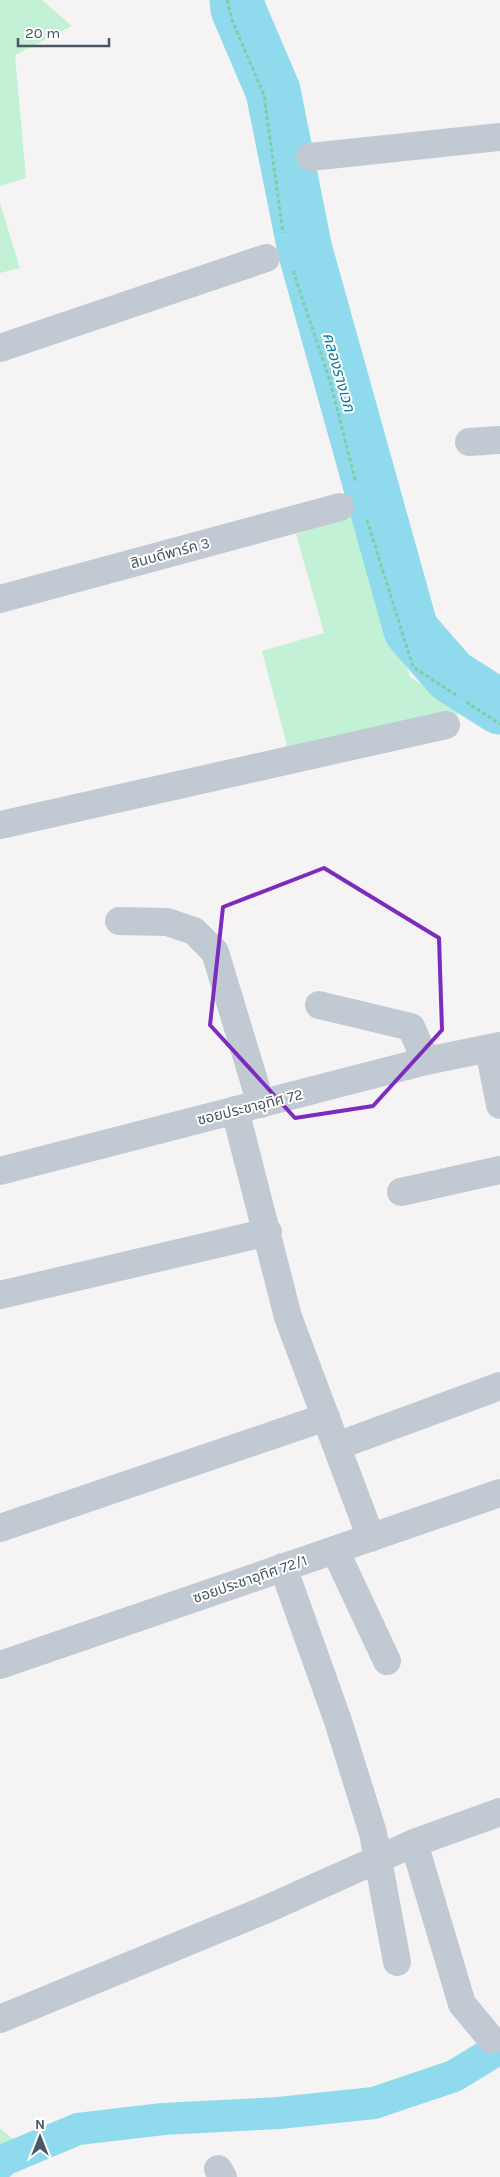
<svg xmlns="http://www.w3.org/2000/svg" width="500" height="2177" viewBox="0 0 500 2177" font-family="Karla,'Noto Sans Thai',sans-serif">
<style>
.green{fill:#c3f1d5}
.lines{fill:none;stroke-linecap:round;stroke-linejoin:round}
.canal{stroke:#90daee;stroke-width:32}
.river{stroke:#90daee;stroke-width:55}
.path{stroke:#7ad0a6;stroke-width:3;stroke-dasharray:4 2.5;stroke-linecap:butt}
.minor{stroke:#c1cad2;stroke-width:28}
.marked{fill:none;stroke:#7b2cbf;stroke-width:4;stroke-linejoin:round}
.labels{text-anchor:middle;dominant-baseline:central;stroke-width:4;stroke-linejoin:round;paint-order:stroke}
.street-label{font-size:15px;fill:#4a5661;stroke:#fff}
.water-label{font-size:16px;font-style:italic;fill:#0c7c9b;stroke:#fff}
</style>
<rect width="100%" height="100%" fill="#f5f3f3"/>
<path class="green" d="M0 0H42L72 26 15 55 26 178 0 186Z
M0 203 20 268 0 273Z
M357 513 410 677 466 713 289 753 262 651 324 633 296 534Z
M0 2128 17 2143 0 2156Z"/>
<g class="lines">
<path class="canal" d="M0 2164 4 2160 78 2129 163 2119 279 2113 374 2103 454 2076 500 2048"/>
<path class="river" d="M237 0 238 9 273 91 305 250 411 630 451 676 500 707"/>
<path class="path" d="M227 0 232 20 264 95 283 233
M293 271 330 381 356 483
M367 520 413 667 459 697
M466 702 500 724"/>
<path class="minor" d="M310 157 500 137
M0 348 266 258
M469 442 500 440
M0 599 340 507
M0 825 446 725
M119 921 167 922 194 931 215 952 261 1104
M319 1005 411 1027 426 1061
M489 1049 500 1105
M235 1110 288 1317 371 1538
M0 1171 426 1061 500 1046
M401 1192 500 1170
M0 1295 268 1232
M337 1446 500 1386
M0 1528 326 1417
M335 1550 387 1661
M283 1567 338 1721 373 1833 397 1962
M0 1665 500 1493
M414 1843 462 2004 492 2040
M0 2019 267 1909 414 1843 500 1812
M218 2169 223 2177"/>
</g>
<path class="marked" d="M324 868 439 938 442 1030 373 1106 295 1118 210 1025 223 907Z"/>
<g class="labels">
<g class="street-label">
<text transform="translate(170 553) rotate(-15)">สินบดีพาร์ค 3</text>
<text transform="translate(250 1107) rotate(-14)">ซอยประชาอุทิศ 72</text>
<text transform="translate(250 1579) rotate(-19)">ซอยประชาอุทิศ 72/1</text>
</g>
<g class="water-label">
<text transform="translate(339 372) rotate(74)">คลองรางเวก</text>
</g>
</g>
<g transform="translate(40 2137)" stroke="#ffffff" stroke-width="4" paint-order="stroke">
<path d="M0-4L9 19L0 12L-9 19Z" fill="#4a5661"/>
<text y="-8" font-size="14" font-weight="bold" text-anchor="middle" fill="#4a5661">N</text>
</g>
<path d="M18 38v8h91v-8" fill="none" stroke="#4a5661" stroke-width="2.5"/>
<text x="25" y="38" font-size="15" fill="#4a5661" stroke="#ffffff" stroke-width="4" paint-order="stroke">20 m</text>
</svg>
